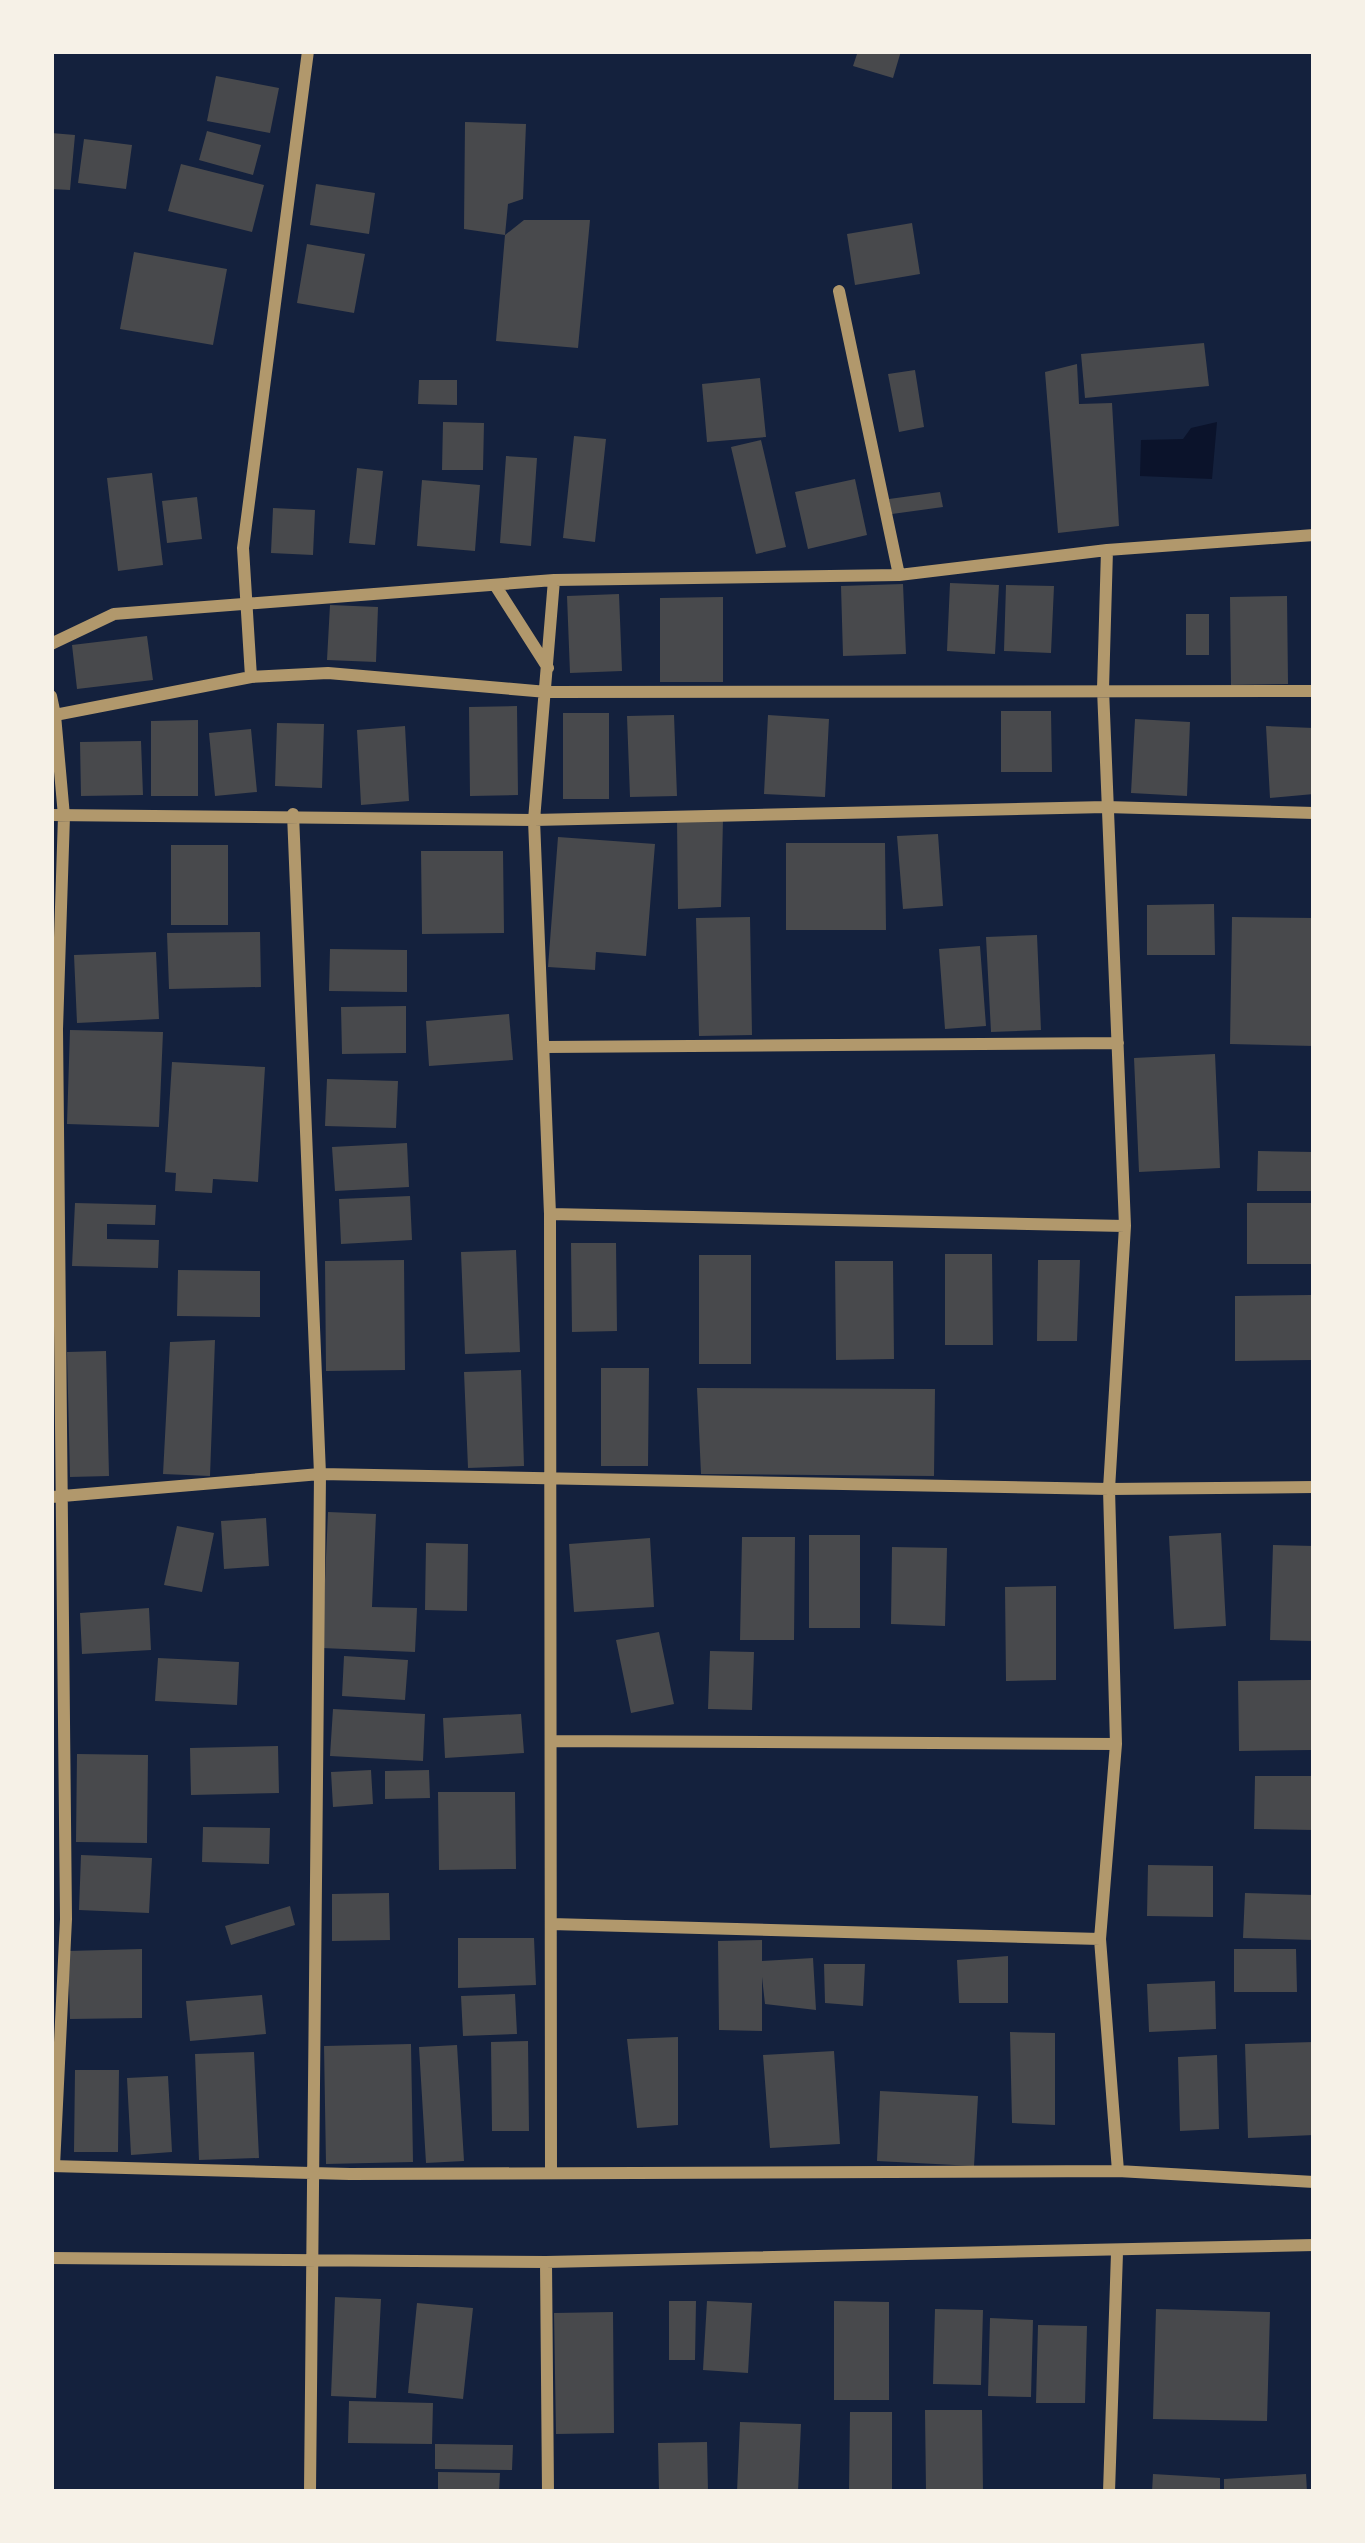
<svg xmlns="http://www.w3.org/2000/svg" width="1365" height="2543" viewBox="0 0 1365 2543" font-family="'DejaVu Sans',sans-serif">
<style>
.water{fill:#0b132b}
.building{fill:#48494c}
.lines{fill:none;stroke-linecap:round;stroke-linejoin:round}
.minor{stroke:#b1986c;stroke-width:12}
</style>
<rect width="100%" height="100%" fill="#14213d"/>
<path class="water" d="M1217 422 1212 479 1140 476 1141 440 1183 439 1191 428Z"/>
<path class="building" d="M858 51H901L893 78 853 66Z
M216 76 279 88 270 133 207 121Z
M465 122 526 124 523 199 508 204 505 235 464 229Z
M207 131 261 145 253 175 199 160Z
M51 133 75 135 70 190 51 189Z
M84 139 132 145 126 189 78 183Z
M181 164 264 185 252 232 168 211Z
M316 184 375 193 369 234 310 225Z
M524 220H590L578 348 496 341 505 235Z
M912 223 920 274 855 285 847 234Z
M307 244 365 254 354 313 297 303Z
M134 252 227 269 213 345 120 329Z
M1204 343 1209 386 1085 398 1081 354Z
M1077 364 1079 404 1112 403 1119 526 1058 533 1045 372Z
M915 370 924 427 899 432 888 374Z
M760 378 766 437 707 442 702 384Z
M419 380H457V405L418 404Z
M443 422 484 423 483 470H442Z
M574 436 606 439 595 542 563 538Z
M761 440 786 547 756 554 731 447Z
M506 456 537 458 531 546 500 543Z
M357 468 383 471 375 545 349 543Z
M152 473 163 565 118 571 107 478Z
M855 479 867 535 808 549 795 492Z
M422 480 480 485 475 551 417 546Z
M940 492 943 507 892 514 889 499Z
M197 497 202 539 167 543 162 501Z
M273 508 315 510 313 555 271 553Z
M950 583 999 585 995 654 947 651Z
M903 584 906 654 843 656 841 586Z
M1006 585 1054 586 1051 653 1004 651Z
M619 594 622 671 570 673 567 596Z
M1287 596 1288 684 1231 685 1230 597Z
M723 597V682H660V598Z
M330 605 378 607 376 662 327 660Z
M1186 614H1209V655H1186Z
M147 636 153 680 77 689 72 645Z
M517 706 518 795 470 796 469 707Z
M1001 711H1051L1052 772H1001Z
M563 713H609V799H563Z
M674 715 677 796 630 797 627 716Z
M768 715 829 719 825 797 764 794Z
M1135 719 1190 722 1187 796 1131 793Z
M198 720V796H151V721Z
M277 723 324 724 322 788 275 786Z
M405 726 409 801 361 805 357 730Z
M1266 726 1314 728V794L1270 798Z
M251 729 257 792 215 796 209 733Z
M141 741 143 795 81 796 80 742Z
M677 819H723L721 907 678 909Z
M938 834 943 906 903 909 897 836Z
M558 837 655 844 646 956 596 952 595 970 548 967Z
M786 843H885L886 930H786Z
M171 845H228V925H171Z
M421 851H503L504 933 422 934Z
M1214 904 1215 955H1147V905Z
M750 917 752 1035 699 1036 696 918Z
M1232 917 1314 918V1046L1230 1044Z
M260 932 261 987 169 989 167 933Z
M1037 935 1041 1030 991 1032 986 937Z
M980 946 986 1026 945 1029 939 949Z
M330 949 407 950V992L329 991Z
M156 952 159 1019 77 1023 74 955Z
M406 1006V1053L342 1054 341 1007Z
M509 1014 513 1060 429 1066 426 1021Z
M70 1030 163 1032 159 1127 67 1124Z
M1215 1054 1220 1168 1139 1172 1134 1058Z
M172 1062 265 1067 258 1182 213 1179 212 1193 175 1191 176 1173 165 1172Z
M327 1079 398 1081 396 1128 325 1126Z
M407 1143 409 1187 335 1191 332 1147Z
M1258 1151 1314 1152V1191H1257Z
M410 1196 412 1240 341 1244 339 1199Z
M75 1203 156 1205 155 1225 107 1224V1239L159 1240 158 1268 72 1266Z
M1247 1203H1314V1264H1247Z
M571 1243H616L617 1331 572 1332Z
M516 1250 520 1352 465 1354 461 1252Z
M945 1254H992L993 1345H945Z
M699 1255H751V1364H699Z
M404 1260 405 1370 326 1371 325 1261Z
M1038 1260H1080L1077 1341H1037Z
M835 1261H893L894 1359 836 1360Z
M178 1270 260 1271V1317L177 1316Z
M1311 1295 1312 1360 1235 1361V1296Z
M215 1340 210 1476 163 1474 170 1342Z
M106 1351 109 1476 70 1477 67 1352Z
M601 1368H649L648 1466H601Z
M521 1370 524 1466 468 1468 464 1372Z
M697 1388 935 1389 934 1476 701 1474Z
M328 1512 376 1514 372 1607 417 1608 415 1652 322 1648Z
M266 1518 269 1566 224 1569 221 1521Z
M177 1526 214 1533 202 1592 164 1585Z
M1221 1533 1226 1626 1174 1629 1169 1536Z
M809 1535H860V1628H809Z
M742 1537H795L794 1640H740Z
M650 1538 654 1607 574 1612 569 1544Z
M426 1543 468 1544 467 1611 425 1610Z
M1273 1545 1314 1546V1641L1270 1640Z
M892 1547 947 1548 945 1626 891 1624Z
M1056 1586V1680L1006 1681 1005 1587Z
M149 1608 151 1650 82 1654 80 1613Z
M659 1632 674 1704 631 1713 616 1640Z
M710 1651 754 1652 752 1710 708 1709Z
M344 1656 408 1660 405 1700 342 1696Z
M158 1658 239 1662 237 1705 155 1701Z
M1311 1680 1312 1750 1239 1751 1238 1681Z
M333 1709 425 1714 423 1761 330 1756Z
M521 1714 524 1753 445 1758 443 1718Z
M278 1746 279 1793 191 1795 190 1748Z
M77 1754 148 1755 147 1843 76 1842Z
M371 1770 373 1804 333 1807 331 1772Z
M429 1770 430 1798 385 1799V1771Z
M1255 1776H1314V1830L1254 1829Z
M438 1792H515L516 1869 439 1870Z
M203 1827 270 1828 269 1864 202 1862Z
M81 1855 152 1858 149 1913 79 1910Z
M1148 1865 1213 1866V1917L1147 1916Z
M389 1893 390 1940 332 1941V1894Z
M1245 1893 1314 1895V1940L1243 1938Z
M290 1906 295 1925 231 1945 225 1926Z
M458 1938H534L536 1985 458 1988Z
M762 1940V1961L813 1958 816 2010 765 2004 762 1977V2031L719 2030 718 1941Z
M142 1949V2018L70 2019 68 1951Z
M1234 1949H1296L1297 1992H1234Z
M1008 1956V2003H959L957 1960Z
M824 1964H865L863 2006 825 2003Z
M1215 1981 1216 2029 1149 2032 1147 1984Z
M515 1994 517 2034 463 2036 461 1996Z
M262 1995 266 2034 190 2041 186 2001Z
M1010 2032 1055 2033V2125L1012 2123Z
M678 2037V2125L637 2128 627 2039Z
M528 2041 529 2131H492L491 2042Z
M1314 2042V2135L1248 2138 1245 2044Z
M411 2044 413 2162 326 2164 324 2046Z
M457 2045 464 2161 426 2163 419 2047Z
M834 2051 840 2144 770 2148 763 2055Z
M254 2052 259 2158 199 2160 195 2054Z
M1217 2055 1219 2129 1180 2131 1178 2057Z
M75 2070H119L118 2152H74Z
M168 2076 172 2152 131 2155 127 2078Z
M880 2091 978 2096 974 2166 877 2161Z
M335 2297 381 2299 376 2398 331 2396Z
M669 2301H696L695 2360H669Z
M707 2301 752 2303 748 2373 703 2370Z
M834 2301 889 2302V2400H834Z
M417 2303 473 2308 463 2399 408 2393Z
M935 2309 983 2310 981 2385 933 2384Z
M1156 2309 1270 2312 1267 2421 1153 2419Z
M613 2312 614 2433 556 2434 554 2313Z
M990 2318 1033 2320 1031 2397 988 2396Z
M1038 2325 1087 2326 1085 2403H1036Z
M349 2401 433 2403 432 2444 348 2443Z
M925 2410H982L983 2492H926Z
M850 2412H892V2492H849Z
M740 2422 801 2424 798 2492H737Z
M707 2442 708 2492H659L658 2443Z
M435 2444 513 2445 512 2470 435 2469Z
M438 2472 500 2473 499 2492H438Z
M1153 2474 1220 2478V2492H1152Z
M1306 2474 1307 2492H1224V2479Z"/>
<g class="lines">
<path class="minor" d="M839 291 899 575
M1107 550 1103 689 1125 1226 1109 1489 1116 1744 1100 1939 1118 2171
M495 585 548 668
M51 644 114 614 554 580 899 575 1107 550 1314 535
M251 677 243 548 308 51
M51 696 55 715 251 677 328 673 547 692 1314 691
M293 814 320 1474 310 2492
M51 815 534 820 1106 807 1314 813
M545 1047 1118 1043
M550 1214 1125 1226
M51 1497 320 1474 1109 1489 1314 1487
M554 1741 1116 1744
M551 1924 1100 1939
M51 2166 350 2174 1118 2171 1314 2182
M54 2166 66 1919 57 1029 64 816 55 715
M551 2172 550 1214 534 820 554 580
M51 2258 546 2262 1314 2245
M546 2262 548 2492
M1109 2492 1117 2253"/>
</g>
<rect width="1365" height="2543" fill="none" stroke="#f6f1e7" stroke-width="108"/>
</svg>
